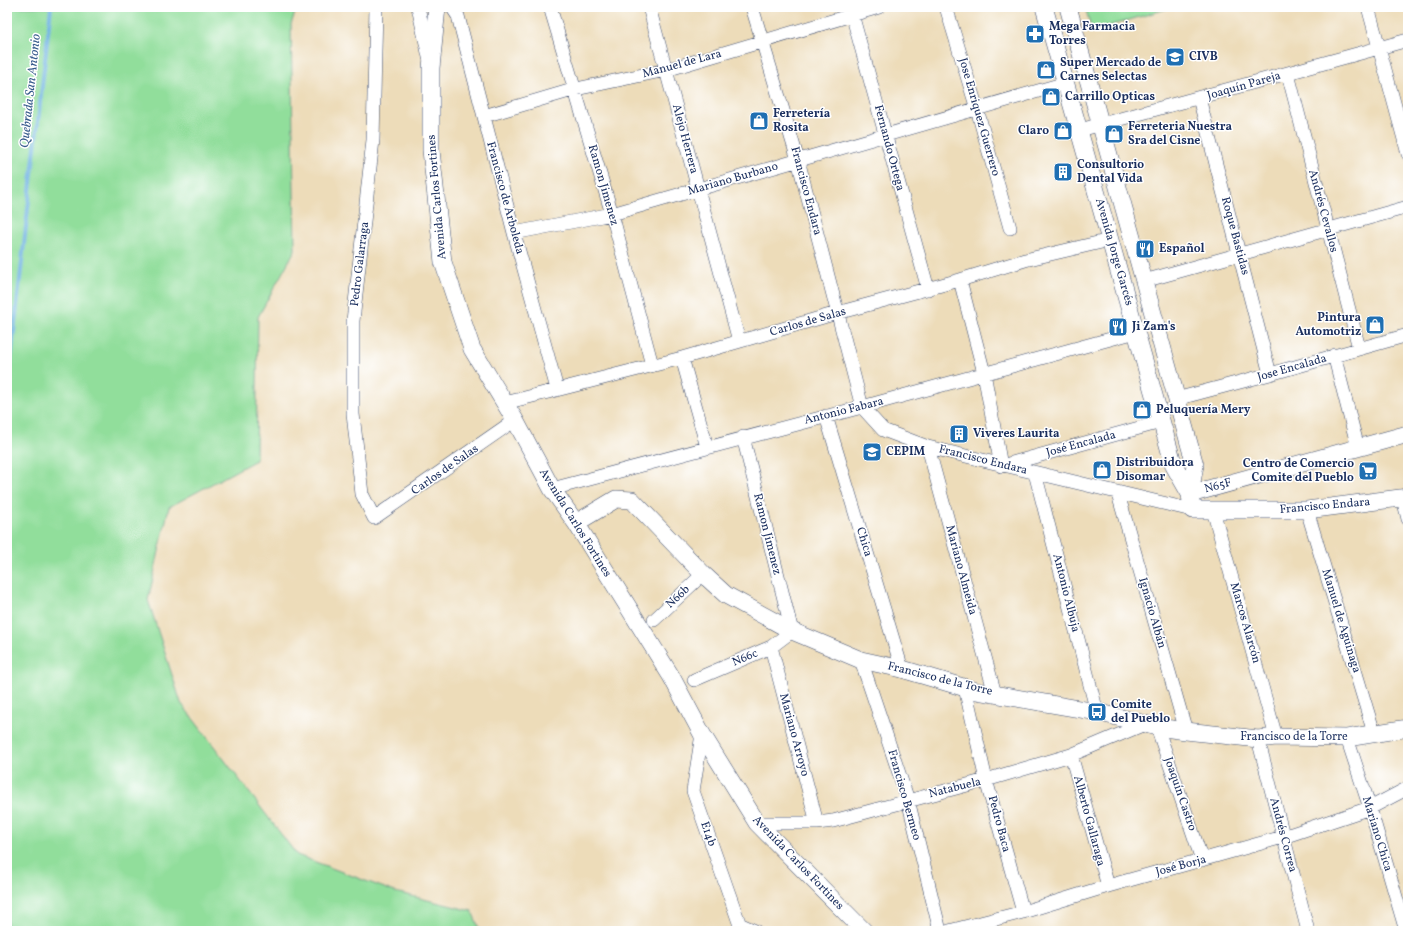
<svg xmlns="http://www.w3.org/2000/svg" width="1415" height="938" viewBox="0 0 1415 938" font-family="Vollkorn,serif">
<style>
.green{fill:#91de9b;stroke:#56867c}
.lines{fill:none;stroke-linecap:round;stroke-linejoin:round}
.stream{stroke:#6eb1e3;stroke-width:4}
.minor-casing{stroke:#3a496c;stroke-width:14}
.tertiary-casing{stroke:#3a496c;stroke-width:18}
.minor{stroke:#fff;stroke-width:13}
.tertiary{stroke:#fff;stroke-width:17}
.labels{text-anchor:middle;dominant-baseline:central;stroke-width:3;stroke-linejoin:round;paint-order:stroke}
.poi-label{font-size:12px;font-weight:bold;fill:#1b2f5e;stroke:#fff;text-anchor:start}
.street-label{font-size:12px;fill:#1b2f5e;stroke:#fff}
.water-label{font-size:13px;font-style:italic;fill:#385c8d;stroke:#fff}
</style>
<rect width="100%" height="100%" fill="#fff"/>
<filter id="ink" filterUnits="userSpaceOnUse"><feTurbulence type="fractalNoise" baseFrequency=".025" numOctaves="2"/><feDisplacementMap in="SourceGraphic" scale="8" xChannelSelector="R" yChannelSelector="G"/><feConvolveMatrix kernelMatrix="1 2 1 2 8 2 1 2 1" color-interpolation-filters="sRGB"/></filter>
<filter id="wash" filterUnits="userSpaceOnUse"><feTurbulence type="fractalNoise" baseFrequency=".012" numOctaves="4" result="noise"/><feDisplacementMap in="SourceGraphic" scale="16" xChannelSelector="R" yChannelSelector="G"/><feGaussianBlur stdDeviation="0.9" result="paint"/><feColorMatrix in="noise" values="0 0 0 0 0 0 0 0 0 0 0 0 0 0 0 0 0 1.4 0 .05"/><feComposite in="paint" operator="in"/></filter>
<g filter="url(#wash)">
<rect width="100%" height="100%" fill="#eddcb9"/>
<path class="green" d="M7 7H297L291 24 295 250 258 317 256 460 169 507 148 600 181 703 297 855 395 892 472 911 480 931H7Z
M1085 7H1173L1092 31Z"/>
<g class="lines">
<path class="stream" d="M7 393 51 7"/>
</g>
</g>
<g filter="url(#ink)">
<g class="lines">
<g class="minor-casing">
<path id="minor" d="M376 7 373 140 353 321V414L362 494 374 518 515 420
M418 7 429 57
M452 7 458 16 514 233 557 389
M550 7 612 214 652 365
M649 7 739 341
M752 7 798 160 862 407 883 430 928 447 1192 510
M850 7 928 289
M946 7 977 109 1010 228
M1368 7 1408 154
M1288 74 1359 348
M1199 98 1270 374
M484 116 576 89 666 70 879 7
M1080 130 1408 40
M514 233 612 214 1066 83
M960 280 984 373 1001 466 1161 422
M1144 281 1408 207
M1334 355 1358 448
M682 358 707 447
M1176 399 1270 374 1408 335
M505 403 682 358 837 313 960 280 1025 260 1110 240
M826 416 902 669
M928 447 995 694
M1035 473 1097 712
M552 489 862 407 1136 332
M1118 494 1186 731
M1403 499 1408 519
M1213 510 1276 737
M1307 510 1374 733
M654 620 703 574
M771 647 817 823
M861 660 908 800 940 931
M694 680 771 647 792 631 743 437
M965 688 986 780 1023 912
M1157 727 1202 860
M702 734 693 791 742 931
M1347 738 1370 808 1406 931
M1258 739 1308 931
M1071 755 1108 886
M757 823H817L833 821 986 780 1071 755 1147 723
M739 924 755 931
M949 931 1023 912 1108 886 1283 837 1370 808 1408 788"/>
</g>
<g class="tertiary-casing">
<path id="tertiary" d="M437 7 431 68V150L443 262 472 349 515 420 552 489 576 523 671 676 702 734 757 823 864 931
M1044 7 1174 466 1190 494
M1068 7 1195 465 1190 494 1192 510H1307L1408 497
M1190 494 1408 434
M576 523 616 499 632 500 703 574 726 595 792 631 861 660 902 669 976 691 1097 712 1157 727 1186 731 1258 739 1276 737 1347 738 1408 728"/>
</g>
<use href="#minor" class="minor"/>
<use href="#tertiary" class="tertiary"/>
</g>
</g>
<defs>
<g id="pharmacy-square" transform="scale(1)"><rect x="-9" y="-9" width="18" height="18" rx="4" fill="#1f6fb2" stroke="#fff"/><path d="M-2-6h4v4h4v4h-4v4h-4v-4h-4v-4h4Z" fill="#fff"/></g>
<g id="school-square" transform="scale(1)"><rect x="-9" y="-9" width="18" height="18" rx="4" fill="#1f6fb2" stroke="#fff"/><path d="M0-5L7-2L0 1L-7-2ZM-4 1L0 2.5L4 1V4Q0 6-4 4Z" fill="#fff"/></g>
<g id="shop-square" transform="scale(1)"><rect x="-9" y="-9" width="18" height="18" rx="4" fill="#1f6fb2" stroke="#fff"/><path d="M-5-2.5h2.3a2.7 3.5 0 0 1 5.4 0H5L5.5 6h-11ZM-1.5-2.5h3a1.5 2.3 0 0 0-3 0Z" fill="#fff"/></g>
<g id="building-square" transform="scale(1)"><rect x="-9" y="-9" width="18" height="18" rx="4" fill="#1f6fb2" stroke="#fff"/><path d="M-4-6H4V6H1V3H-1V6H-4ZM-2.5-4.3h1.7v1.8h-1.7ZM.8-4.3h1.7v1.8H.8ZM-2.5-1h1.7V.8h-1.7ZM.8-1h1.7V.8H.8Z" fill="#fff"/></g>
<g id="restaurant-square" transform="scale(1)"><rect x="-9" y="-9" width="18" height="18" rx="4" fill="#1f6fb2" stroke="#fff"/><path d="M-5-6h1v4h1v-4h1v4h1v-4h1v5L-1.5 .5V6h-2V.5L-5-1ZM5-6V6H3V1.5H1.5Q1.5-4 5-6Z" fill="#fff"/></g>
<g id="supermarket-square" transform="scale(1)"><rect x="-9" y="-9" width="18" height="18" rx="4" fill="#1f6fb2" stroke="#fff"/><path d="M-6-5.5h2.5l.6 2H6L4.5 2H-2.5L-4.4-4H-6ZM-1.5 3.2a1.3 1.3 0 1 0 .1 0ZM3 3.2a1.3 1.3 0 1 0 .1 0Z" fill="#fff"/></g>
<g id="bus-square" transform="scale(1)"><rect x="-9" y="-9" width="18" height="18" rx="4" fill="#1f6fb2" stroke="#fff"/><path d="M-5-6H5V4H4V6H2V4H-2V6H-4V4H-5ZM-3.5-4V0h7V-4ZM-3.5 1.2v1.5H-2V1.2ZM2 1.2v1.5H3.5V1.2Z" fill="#fff"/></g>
</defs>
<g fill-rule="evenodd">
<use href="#pharmacy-square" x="1035" y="34"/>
<use href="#school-square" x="1175" y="57"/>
<use href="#shop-square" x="1046" y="70"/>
<use href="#shop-square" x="1051" y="97"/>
<use href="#shop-square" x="759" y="121"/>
<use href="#shop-square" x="1063" y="131"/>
<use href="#shop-square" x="1114" y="134"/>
<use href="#building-square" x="1063" y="172"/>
<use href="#restaurant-square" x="1145" y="249"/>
<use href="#shop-square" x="1375" y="325"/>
<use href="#restaurant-square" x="1118" y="327"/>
<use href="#shop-square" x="1142" y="410"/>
<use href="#building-square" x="959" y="434"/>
<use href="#school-square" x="872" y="452"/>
<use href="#shop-square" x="1102" y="470"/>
<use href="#supermarket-square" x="1368" y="471"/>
<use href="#bus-square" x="1097" y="712"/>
</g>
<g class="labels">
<g class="poi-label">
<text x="1049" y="27">Mega Farmacia<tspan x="1049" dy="14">Torres</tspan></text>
<text x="1189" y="57">CIVB</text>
<text x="1060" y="63">Super Mercado de<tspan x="1060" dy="14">Carnes Selectas</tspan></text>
<text x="1065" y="97">Carrillo Opticas</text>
<text x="773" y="114">Ferretería<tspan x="773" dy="14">Rosita</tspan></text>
<text x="1128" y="127">Ferreteria Nuestra<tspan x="1128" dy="14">Sra del Cisne</tspan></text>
<text x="1049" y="131" text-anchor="end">Claro</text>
<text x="1077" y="165">Consultorio<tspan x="1077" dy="14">Dental Vida</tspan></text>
<text x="1159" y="249">Español</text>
<text x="1361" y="318" text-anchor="end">Pintura<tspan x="1361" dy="14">Automotriz</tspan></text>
<text x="1132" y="327">Ji Zam's</text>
<text x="1156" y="410">Peluquería Mery</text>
<text x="973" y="434">Viveres Laurita</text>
<text x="886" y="452">CEPIM</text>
<text x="1116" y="463">Distribuidora<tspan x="1116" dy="14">Disomar</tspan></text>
<text x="1354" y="464" text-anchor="end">Centro de Comercio<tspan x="1354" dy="14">Comite del Pueblo</tspan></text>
<text x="1111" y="705">Comite<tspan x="1111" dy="14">del Pueblo</tspan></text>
</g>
<g class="street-label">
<text transform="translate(682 64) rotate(-15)">Manuel de Lara</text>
<text transform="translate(1244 86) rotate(-16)">Joaquín Pareja</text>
<text transform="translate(979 117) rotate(74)">Jose Enriquez Guerrero</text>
<text transform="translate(685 139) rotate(75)">Alejo Herrera</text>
<text transform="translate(889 148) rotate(75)">Fernando Ortega</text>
<text transform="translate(733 179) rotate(-16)">Mariano Burbano</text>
<text transform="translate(603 185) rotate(74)">Ramon Jimenez</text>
<text transform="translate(806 191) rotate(75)">Francisco Endara</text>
<text transform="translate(437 197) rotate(-95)">Avenida Carlos Fortines</text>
<text transform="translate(505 198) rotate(75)">Francisco de Arboleda</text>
<text transform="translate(1323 211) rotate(75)">Andrés Cevallos</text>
<text transform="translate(1235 236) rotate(75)">Roque Bastidas</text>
<text transform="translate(1114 252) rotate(74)">Avenida Jorge Garcés</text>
<text transform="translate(360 264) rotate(-83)">Pedro Galarraga</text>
<text transform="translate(808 322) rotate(-16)">Carlos de Salas</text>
<text transform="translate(1292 368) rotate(-16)">Jose Encalada</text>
<text transform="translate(844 411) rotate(-14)">Antonio Fabara</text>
<text transform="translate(1081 444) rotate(-15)">José Encalada</text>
<text transform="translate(983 460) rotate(14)">Francisco Endara</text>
<text transform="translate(445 470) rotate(-35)">Carlos de Salas</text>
<text transform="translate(1218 486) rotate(-15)">N65F</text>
<text transform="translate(1325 506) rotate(-5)">Francisco Endara</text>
<text transform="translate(575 523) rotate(58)">Avenida Carlos Fortines</text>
<text transform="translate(767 534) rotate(76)">Ramon Jimenez</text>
<text transform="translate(864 542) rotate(73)">Chica</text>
<text transform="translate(961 570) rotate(75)">Mariano Almeida</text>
<text transform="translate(1066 593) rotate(76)">Antonio Albuja</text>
<text transform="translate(678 597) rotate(-43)">N66b</text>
<text transform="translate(1152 613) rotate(74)">Ignacio Albán</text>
<text transform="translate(1341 621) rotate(73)">Manuel de Aguinaga</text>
<text transform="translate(1245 623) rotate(74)">Marcos Alarcón</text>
<text transform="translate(745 658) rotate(-23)">N66c</text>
<text transform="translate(940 679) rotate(14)">Francisco de la Torre</text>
<text transform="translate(794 735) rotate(75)">Mariano Arroyo</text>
<text x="1294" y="737">Francisco de la Torre</text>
<text transform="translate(955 788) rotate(-14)">Natabuela</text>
<text transform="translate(1180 794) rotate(71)">Joaquín Castro</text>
<text transform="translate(904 795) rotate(74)">Francisco Bermeo</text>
<text transform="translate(1089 821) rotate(75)">Alberto Gallaraga</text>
<text transform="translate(999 824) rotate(75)">Pedro Baca</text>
<text transform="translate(708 834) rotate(71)">E14b</text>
<text transform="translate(1377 834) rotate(73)">Mariano Chica</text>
<text transform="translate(1283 835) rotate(75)">Andrés Correa</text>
<text transform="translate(798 863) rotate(46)">Avenida Carlos Fortines</text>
<text transform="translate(1181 866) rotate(-15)">José Borja</text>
</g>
<g class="water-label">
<text transform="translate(31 91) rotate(-84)">Quebrada San Antonio</text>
</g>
</g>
<rect width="1415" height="938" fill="none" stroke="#fff" stroke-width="24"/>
</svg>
